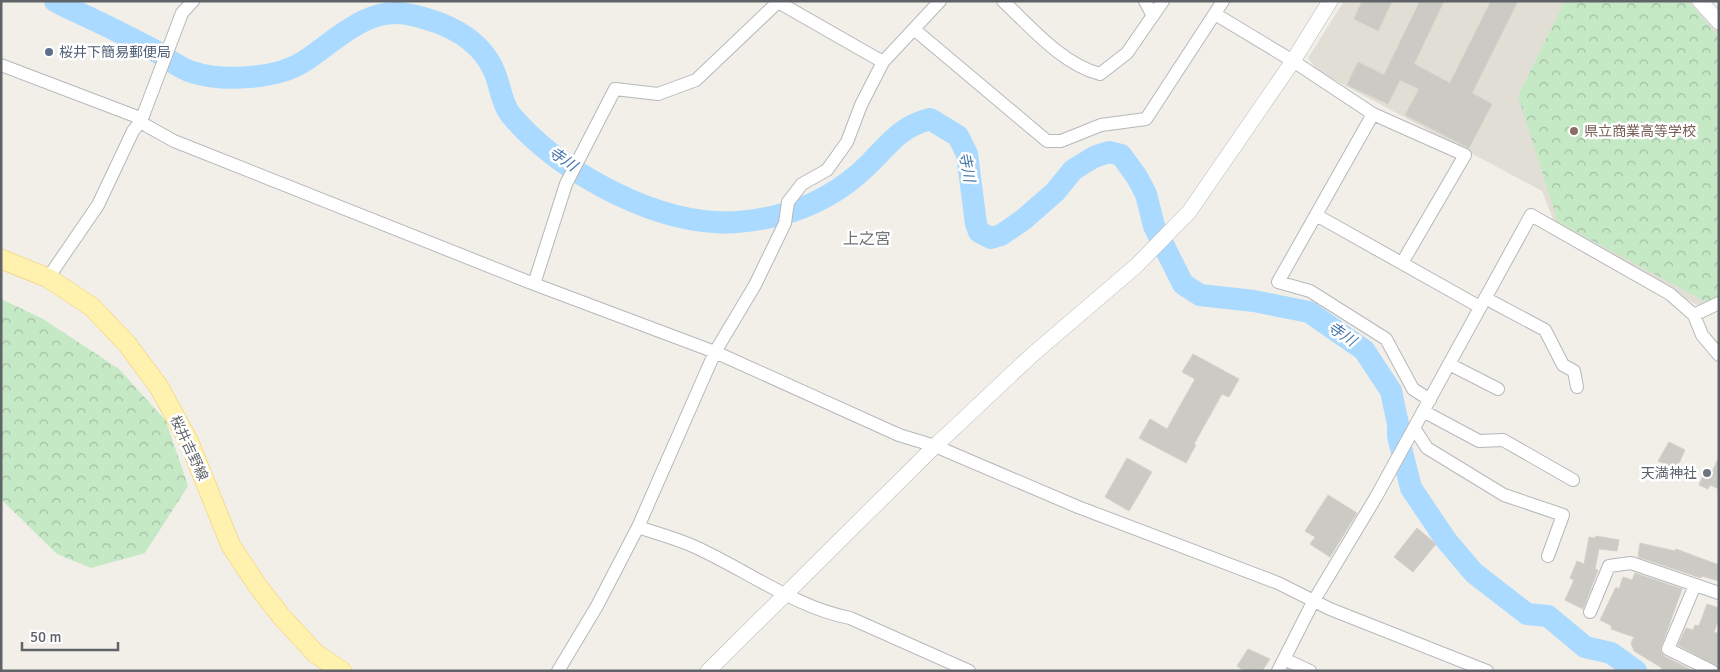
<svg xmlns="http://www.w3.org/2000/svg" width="1720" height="672" viewBox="0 0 1720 672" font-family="Signika,'Noto Sans JP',sans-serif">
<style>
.education{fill:#e1ded6}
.forest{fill:url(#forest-crowns)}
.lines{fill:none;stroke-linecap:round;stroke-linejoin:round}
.river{stroke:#aadaff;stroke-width:22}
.building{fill:#cccac5;stroke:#d6d1c6}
.minor-casing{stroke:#b5b8bc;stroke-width:14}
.tertiary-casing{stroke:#b5b8bc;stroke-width:16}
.primary-casing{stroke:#f2c960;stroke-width:20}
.minor{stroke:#fff;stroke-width:12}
.tertiary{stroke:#fff;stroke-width:15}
.primary{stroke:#fff2af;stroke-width:19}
.service-dot{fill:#5c6f8a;stroke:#fff;stroke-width:2}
.education-dot{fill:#8d6e63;stroke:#fff;stroke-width:2}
.worship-dot{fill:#6b7280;stroke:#fff;stroke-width:2}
.labels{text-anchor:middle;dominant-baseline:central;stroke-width:5;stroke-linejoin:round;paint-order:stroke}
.service-label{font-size:14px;fill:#4e5e75;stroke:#fff;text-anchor:start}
.education-label{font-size:14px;fill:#785e54;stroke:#fff;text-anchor:start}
.street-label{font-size:14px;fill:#5f6368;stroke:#fff}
.worship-label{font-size:14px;fill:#5b616d;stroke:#fff;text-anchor:end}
.water-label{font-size:15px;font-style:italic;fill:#4174aa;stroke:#fff}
.quarter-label{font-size:16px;fill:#70757a;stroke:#fff}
</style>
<defs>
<pattern id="forest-crowns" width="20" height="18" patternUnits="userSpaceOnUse" patternTransform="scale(1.25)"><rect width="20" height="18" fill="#c5e8c5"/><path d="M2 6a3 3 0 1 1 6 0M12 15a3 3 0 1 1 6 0" fill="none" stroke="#a3c0a4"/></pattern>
</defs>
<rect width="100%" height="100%" fill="#f1efe8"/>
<path class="education" d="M1344 1H1694L1719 29V305L1711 313 1555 224 1542 191 1318 71 1308 58Z"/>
<path class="forest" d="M1565 1H1688L1719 37V303L1706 302 1558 222 1518 96Z
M1 299 43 319 119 369 166 421 188 486 145 553 91 568 57 554 1 499Z"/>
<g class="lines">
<path class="river" d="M55 1C67 8 80 13 92 19 112 28 132 39 152 49 165 56 178 68 192 72 222 82 276 79 303 62 333 43 366 6 407 14 442 21 479 36 494 71 500 84 501 102 510 114 555 168 644 218 715 222 735 224 757 220 776 216 813 207 843 190 869 164 890 143 900 127 930 119L958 136 967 154 976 224 979 232 991 238 1001 235 1023 220 1055 192 1073 170 1094 157 1109 152 1121 155 1137 177 1146 194 1154 226 1183 284 1200 295 1254 301 1309 312 1364 350 1391 391 1398 424V436L1411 488 1446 540 1474 573 1527 614 1548 616 1585 647 1611 653 1636 671"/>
</g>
<path class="building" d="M1362 1H1392L1378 31 1354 19Z
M1420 1H1444L1414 64 1450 83 1491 1H1518L1472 93 1492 104 1469 148 1405 115 1419 89 1400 80 1388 104 1347 85 1358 62 1384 75Z
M1193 354 1239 379 1229 397 1222 394 1194 444 1196 445 1186 463 1139 438 1150 419 1167 429 1195 379 1182 372Z
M1669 442 1685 450 1676 470 1658 461Z
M1719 457V489L1710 485 1708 489 1699 485 1705 471 1711 474Z
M1127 458 1152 472 1129 511 1105 497Z
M1328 495 1357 513 1330 557 1310 544 1315 537 1305 531Z
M1417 528 1436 544 1413 572 1394 557Z
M1596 536 1619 540 1617 551 1599 549 1595 569 1598 570 1583 609 1565 600 1574 580 1570 578 1577 561 1584 564 1589 537 1595 538Z
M1640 543 1675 551 1676 549 1719 565V581L1702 576 1701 578 1638 557Z
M1635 573 1682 589 1660 650 1664 656 1693 671H1660L1662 668 1634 651 1631 643 1634 637 1611 629 1612 626 1600 620 1616 587 1619 589 1623 577 1632 580Z
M1707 604 1719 608V618L1714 632 1719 634V667L1678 645 1686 628 1693 630 1695 625 1699 626Z
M1248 649 1270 659 1262 671H1244L1237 666Z"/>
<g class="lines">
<g class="minor-casing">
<path id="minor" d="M1003 1C1031 27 1062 64 1100 74L1127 53 1163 1
M1145 1 1153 16
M1215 14 1293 61 1373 114 1465 155 1402 263
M915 30 1047 141H1061L1101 125 1146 119 1223 1
M1 65 135 116 147 126 174 141 534 284 715 352 899 435 935 446 1078 507 1278 583 1330 609 1487 671
M1373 114 1278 282 1310 291 1386 339 1413 389 1430 400
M1316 215 1480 307
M48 278 98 205 133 131 141 121 182 13 193 1
M534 284 566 184 615 89 658 94 696 80 778 2 883 62
M1485 298 1545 330 1563 365 1574 371 1577 387
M1694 315 1719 303
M1449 364 1498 389
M1423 411 1479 441 1503 440 1573 480
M1414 428 1427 448 1504 495 1563 515 1548 556
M638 527C656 533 675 538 693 546 745 569 794 607 850 618L969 671
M1695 585 1668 649 1712 671
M1590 612 1609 566 1631 563 1719 593
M1284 659 1310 671
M558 671 597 606 638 527 715 352 755 285 785 223 788 202 802 184 827 170 847 142 861 105 883 62 940 1
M1278 671 1313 602 1376 497 1531 215 1670 294 1694 315 1702 335 1719 355"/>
</g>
<g class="tertiary-casing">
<path id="tertiary" d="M1700 1 1719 22
M708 671 935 446 1032 355 1136 266 1189 212 1293 61 1330 1"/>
</g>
<g class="primary-casing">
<path id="primary" d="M1 259 48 278 92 307 127 344 159 387 189 442 231 546 257 585 281 616 316 654 342 671"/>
</g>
<use href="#minor" class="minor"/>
<use href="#tertiary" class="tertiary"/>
<use href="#primary" class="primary"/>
</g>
<circle class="service-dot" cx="49" cy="52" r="5"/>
<circle class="education-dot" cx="1574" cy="131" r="5"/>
<circle class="worship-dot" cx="1707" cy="473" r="5"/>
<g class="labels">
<g class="service-label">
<text x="59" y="52">桜井下簡易郵便局</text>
</g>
<g class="education-label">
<text x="1584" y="131">県立商業高等学校</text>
</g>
<g class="street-label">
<text transform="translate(189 448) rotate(65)">桜井吉野線</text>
</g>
<g class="worship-label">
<text x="1697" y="473">天満神社</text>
</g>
<g class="water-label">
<text transform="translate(563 159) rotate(35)">寺川</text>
<text transform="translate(967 167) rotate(79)">寺川</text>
<text transform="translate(1342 334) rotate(34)">寺川</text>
</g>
<g class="quarter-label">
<text x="867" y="239">上之宮</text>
</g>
</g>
<rect width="1720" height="672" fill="none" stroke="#5f6368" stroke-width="5"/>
<path d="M22 642v8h96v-8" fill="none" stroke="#5f6368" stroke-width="2.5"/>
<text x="30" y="642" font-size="15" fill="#5f6368" stroke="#ffffff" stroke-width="4" paint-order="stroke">50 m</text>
</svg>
